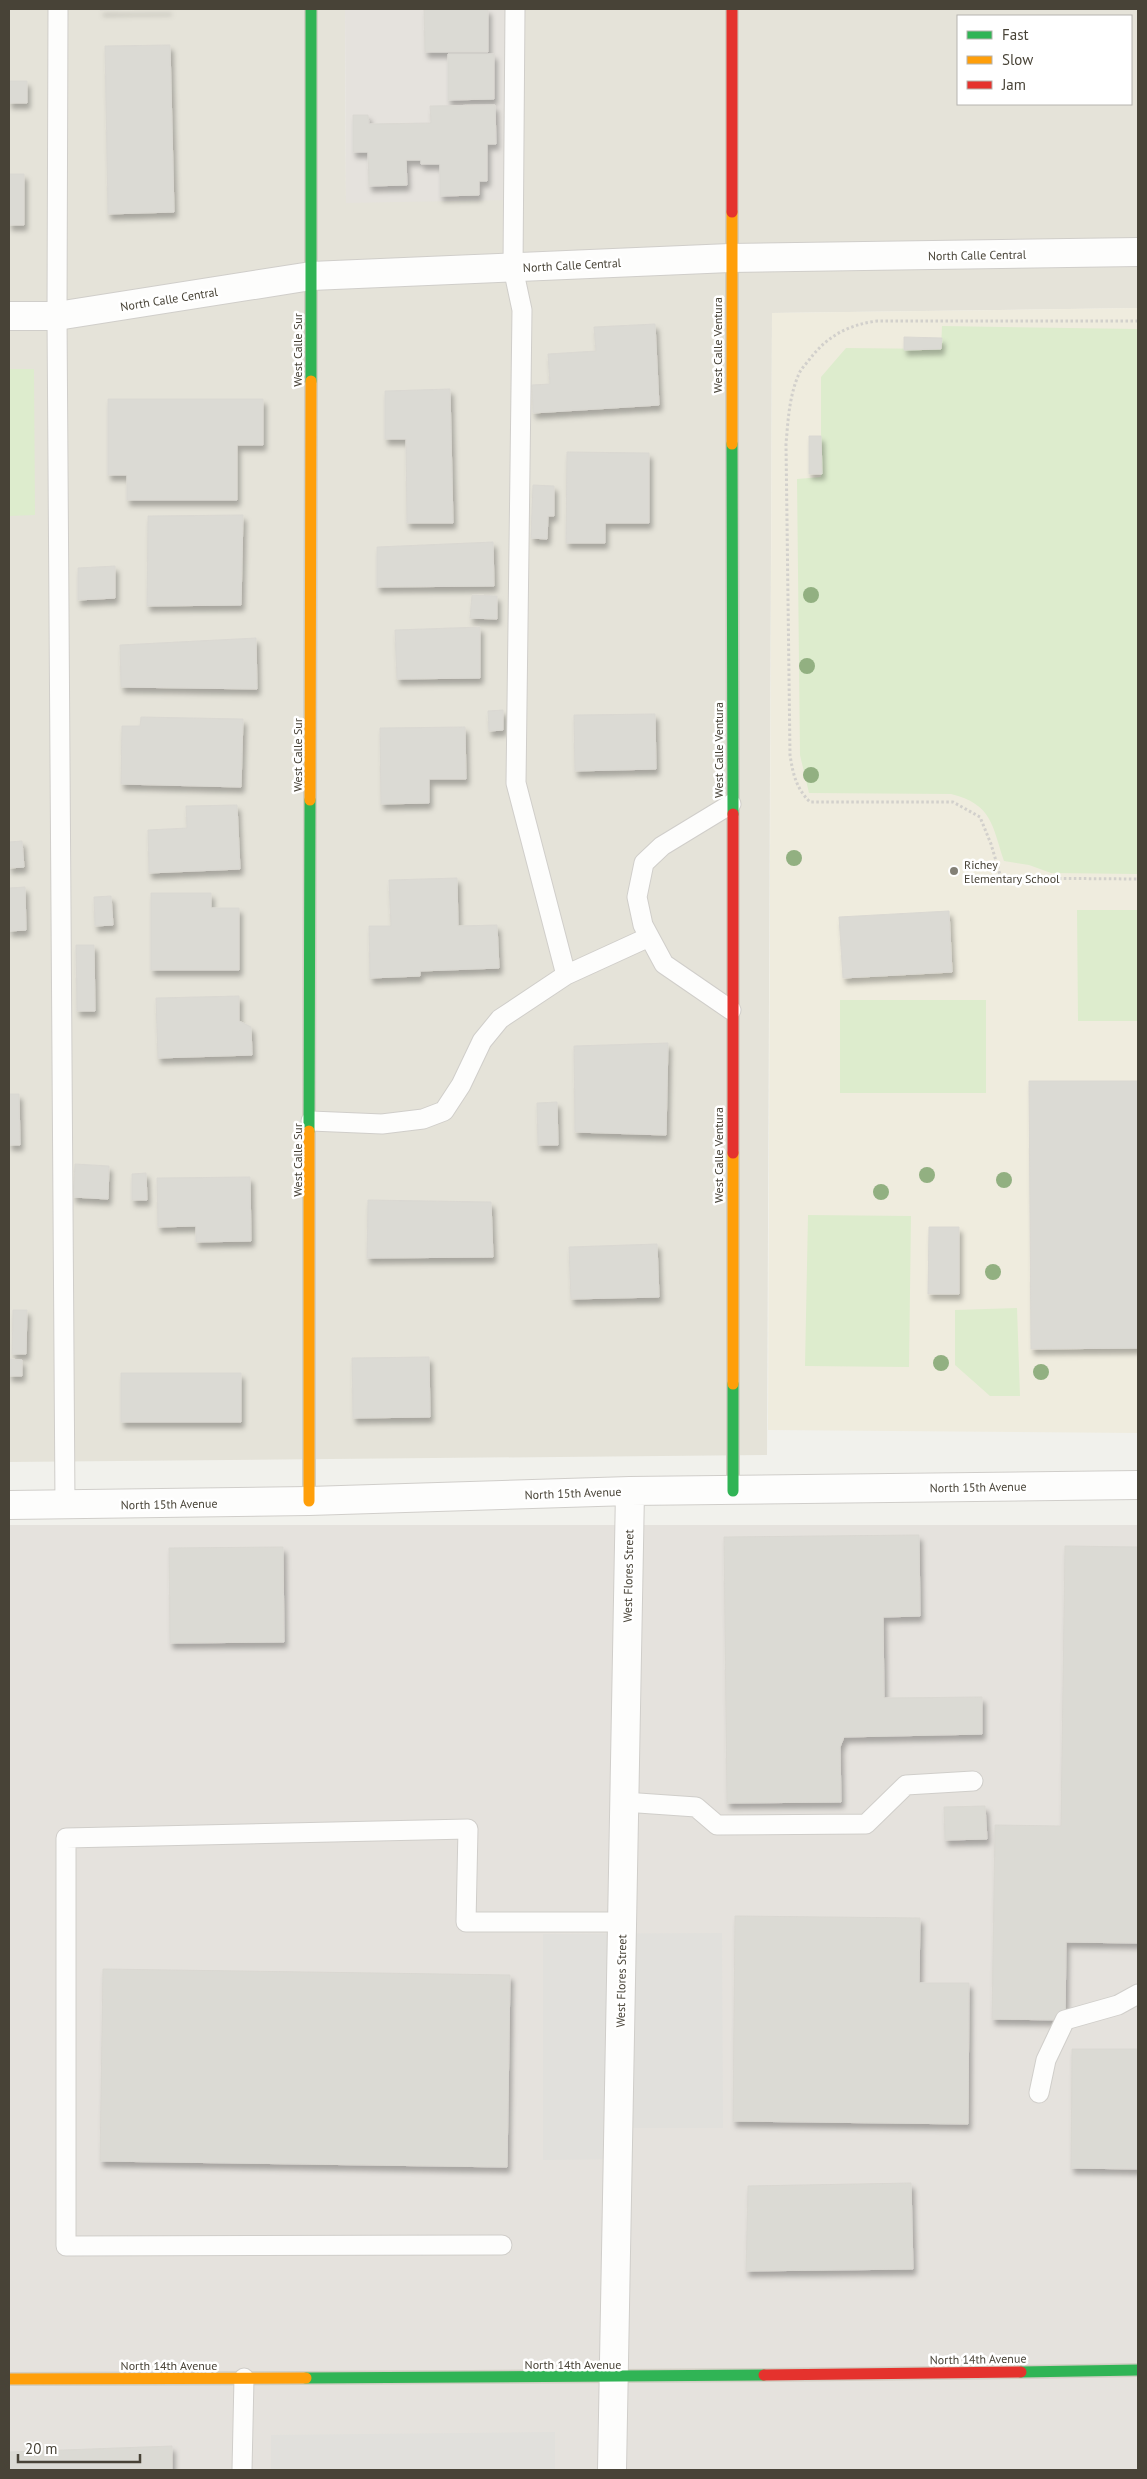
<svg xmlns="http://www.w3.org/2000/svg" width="1147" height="2479" viewBox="0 0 1147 2479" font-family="'PT Sans',sans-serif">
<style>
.residential{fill:#e5e3d9;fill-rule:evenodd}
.industrial{fill:#e5e2dd}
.education{fill:#efecde}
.green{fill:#ddeccd}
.parking{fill:#e1e0dc}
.building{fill:#dbdad4;stroke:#dad8d2;filter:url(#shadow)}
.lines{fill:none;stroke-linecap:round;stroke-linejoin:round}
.lane-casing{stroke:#d0ceca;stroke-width:21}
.street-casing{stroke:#d0ceca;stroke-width:30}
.fast-casing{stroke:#d1cec3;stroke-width:14}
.slow-casing{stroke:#d1cec3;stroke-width:14}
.jam-casing{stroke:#d1cec3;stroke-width:14}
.path{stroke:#d2d0cc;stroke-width:3;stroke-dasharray:2.5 2.5;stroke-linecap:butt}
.lane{stroke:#fdfdfc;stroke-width:19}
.street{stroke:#fdfdfc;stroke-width:28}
.fast{stroke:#30b455;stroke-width:11}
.slow{stroke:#ff9f0a;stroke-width:11}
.jam{stroke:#e5322d;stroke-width:11}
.tree{fill:#92b081}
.poi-dot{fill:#838076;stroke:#fff;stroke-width:2}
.labels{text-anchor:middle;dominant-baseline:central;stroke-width:5;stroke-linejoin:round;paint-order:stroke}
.street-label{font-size:12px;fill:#484337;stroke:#fff}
.poi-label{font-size:12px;fill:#484337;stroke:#fff;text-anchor:start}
</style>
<defs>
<filter id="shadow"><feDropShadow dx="3" dy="5.5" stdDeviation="2.5" flood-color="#0004"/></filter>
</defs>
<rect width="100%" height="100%" fill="#f1f1ec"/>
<path class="residential" d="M9 9H345L346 202 508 9H1138V308L772 313 767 1455 9 1462ZM958 16H1131V104H958Z"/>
<path class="industrial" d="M345 9H508L507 200 346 203Z
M9 1525H1138V2470H9Z"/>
<path class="education" d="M1138 308V1433L768 1430 772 313Z"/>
<path class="green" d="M942 326 1138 329V874L1051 873 1029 865 1004 861C992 825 992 804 951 794L809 793 800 755 797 479 821 477V377L846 348 941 349Z
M9 369H34L35 515 9 516Z
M1077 910H1138V1021H1078Z
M840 1000H986V1093H840Z
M808 1215 911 1216 909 1367 805 1366Z
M1017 1308 1020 1396H990L955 1365V1310Z"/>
<path class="parking" d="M722 1933 723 2128H629V2159L543 2160V1934Z
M555 2432V2470H271V2435Z"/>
<path class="building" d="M100 9H169L100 10Z
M424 9H488V52H425Z
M170 45 174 212 108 214 105 46Z
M448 54H494V99L448 100Z
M9 81H27V103H9Z
M495 105 496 144H487V181H479V195L440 196V164H421V160H406L407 185 369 186 368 152H353V115H368L369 124 431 123 430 106Z
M9 174H24V225H9Z
M655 324 659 405 533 413 532 385 550 384 548 354 596 351 594 327Z
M904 337 942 338 941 349 904 350Z
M450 389 453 523H407L406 439H385V391Z
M108 399H263V445H237V500H127V475H108Z
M809 436H821L822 474H809Z
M567 452 649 453V523H605V543H566Z
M533 485 554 486V516H548L547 539 531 538Z
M243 515 241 605 147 606 148 516Z
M493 542 494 586 377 587V547Z
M115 566V598L78 600V568Z
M472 595 497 596V619L470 618Z
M480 627V678L397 679 395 630Z
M256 638 257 689 121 687 120 645Z
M503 710V730L489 731 488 711Z
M655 714 656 769 575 771 574 715Z
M141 717 243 719 241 787 121 784 122 726H140Z
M465 727 466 779H429V803L381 804 380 728Z
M237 805 240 869 149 873 148 830 187 828 186 806Z
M22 841 24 867 9 868V842Z
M457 878 458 926 497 925 499 968 420 971V976L370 978 369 926H391L389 880Z
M25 887 26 930 9 931V888Z
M151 893H211V908H239V970H151Z
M111 896 113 925 95 926 94 897Z
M949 911 952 972 843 978 839 917Z
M76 945H94L95 1011H77Z
M239 996V1021L251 1027 252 1055 158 1058 156 998Z
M668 1043 666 1135 575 1132 574 1046Z
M1029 1081H1138V1348L1031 1349Z
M9 1094H19L20 1145H9Z
M557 1102 558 1145H538L537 1103Z
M75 1164 109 1166 108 1199 73 1197Z
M146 1173 147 1200H132V1174Z
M250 1177 251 1241 196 1242V1226L158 1227 157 1178Z
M368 1200 491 1202 493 1257 367 1258Z
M929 1227H959V1294H928Z
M657 1244 659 1297 571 1299 569 1247Z
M13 1310H27L26 1354H12Z
M429 1357 430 1417 353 1418 352 1358Z
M9 1359 22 1360V1376H9Z
M121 1373H241V1422H121Z
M919 1535 920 1616 883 1617 884 1698 982 1697V1734L844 1737 840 1747 841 1802 727 1803 724 1537Z
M1065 1546 1138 1547V1943L1066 1942 1065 2020 992 2019 995 1825 1061 1826Z
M283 1547 284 1642 170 1643 169 1548Z
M985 1806 987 1839 945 1840 944 1807Z
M735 1916 920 1918 919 1983H969L968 2124 733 2121Z
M103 1969 510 1975 507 2167 100 2161Z
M1072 2049H1138V2169L1071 2168Z
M911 2183 913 2269 746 2271 748 2186Z
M172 2446V2470H9V2452Z"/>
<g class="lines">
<g class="lane-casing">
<path id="lane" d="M58 9 57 316 65 1505
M515 9 513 268 522 310 516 783 566 975
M731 804 662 846 644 863 637 897 643 925 664 964 731 1010
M311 1121 382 1124 423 1119 444 1111 461 1085 482 1041 500 1019 566 975 649 937
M624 1802 696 1807 717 1825 866 1824 906 1785 973 1781
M1039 2093 1046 2060 1065 2020 1118 2005 1138 1994
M502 2245 66 2246V1838L468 1829 466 1922H622
M242 2470 244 2378"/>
</g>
<g class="street-casing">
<path id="street" d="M9 316H57L311 276 730 258 1138 252
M9 1505 309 1501 630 1491 1138 1485
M612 2470 630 1491"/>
</g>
<g class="fast-casing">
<path id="fast" d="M311 381V9
M732 444 733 814
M309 1131 310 800
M733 1384V1491
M1021 2372 1138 2370
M306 2378 764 2375"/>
</g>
<g class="slow-casing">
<path id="slow" d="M732 212V444
M310 800 311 381
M733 1153V1384
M309 1501V1131
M9 2379 306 2378"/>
</g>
<g class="jam-casing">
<path id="jam" d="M732 9V212
M733 814V1153
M764 2375 1021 2372"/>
</g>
<path class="path" d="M1138 321H877C848 325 827 336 809 360 805 365 800 370 798 376 789 398 788 421 786 444L790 755C793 774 796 788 810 802H953L980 817 991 844 1001 878 1138 879"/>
<use href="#lane" class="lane"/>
<use href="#street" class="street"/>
<use href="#fast" class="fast"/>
<use href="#slow" class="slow"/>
<use href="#jam" class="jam"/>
</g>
<g class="tree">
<circle cx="811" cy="595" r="8"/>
<circle cx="807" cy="666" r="8"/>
<circle cx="811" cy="775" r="8"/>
<circle cx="794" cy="858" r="8"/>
<circle cx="927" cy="1175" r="8"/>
<circle cx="1004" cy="1180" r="8"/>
<circle cx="881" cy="1192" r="8"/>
<circle cx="993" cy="1272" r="8"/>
<circle cx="941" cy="1363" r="8"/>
<circle cx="1041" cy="1372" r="8"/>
</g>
<circle class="poi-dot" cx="954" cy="871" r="5"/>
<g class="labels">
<g class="street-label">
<text transform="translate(977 255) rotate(-1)">North Calle Central</text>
<text transform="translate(572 265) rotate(-3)">North Calle Central</text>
<text transform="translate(169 299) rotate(-9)">North Calle Central</text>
<text transform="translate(717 345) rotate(-90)">West Calle Ventura</text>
<text transform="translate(297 350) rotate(-90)">West Calle Sur</text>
<text transform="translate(718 750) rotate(-90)">West Calle Ventura</text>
<text transform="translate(297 755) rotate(-90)">West Calle Sur</text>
<text transform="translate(718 1155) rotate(-90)">West Calle Ventura</text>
<text transform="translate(297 1160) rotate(-90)">West Calle Sur</text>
<text transform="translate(978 1487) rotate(-1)">North 15th Avenue</text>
<text transform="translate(573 1493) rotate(-2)">North 15th Avenue</text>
<text transform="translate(169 1504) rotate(-1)">North 15th Avenue</text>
<text transform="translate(628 1576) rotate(-89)">West Flores Street</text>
<text transform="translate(621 1981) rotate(-89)">West Flores Street</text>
<text transform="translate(978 2359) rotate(-1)">North 14th Avenue</text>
<text x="573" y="2364">North 14th Avenue</text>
<text x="169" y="2365">North 14th Avenue</text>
</g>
<g class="poi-label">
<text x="964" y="864">Richey<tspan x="964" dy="14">Elementary School</tspan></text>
</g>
</g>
<rect width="1147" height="2479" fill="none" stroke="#484337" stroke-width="20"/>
<rect x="957" y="15" width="175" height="90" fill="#ffffff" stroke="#b6b4af"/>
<rect x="967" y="31" width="25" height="8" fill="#30b455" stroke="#b6b4af"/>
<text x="1002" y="40" font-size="15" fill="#484337">Fast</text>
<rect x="967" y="56" width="25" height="8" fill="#ff9f0a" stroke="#b6b4af"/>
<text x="1002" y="65" font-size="15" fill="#484337">Slow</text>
<rect x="967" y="81" width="25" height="8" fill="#e5322d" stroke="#b6b4af"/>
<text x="1002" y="90" font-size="15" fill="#484337">Jam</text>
<path d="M18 2454v8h122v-8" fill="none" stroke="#484337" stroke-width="2.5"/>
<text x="25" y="2454" font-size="15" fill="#484337" stroke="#ffffff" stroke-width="4" paint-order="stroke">20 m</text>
</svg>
